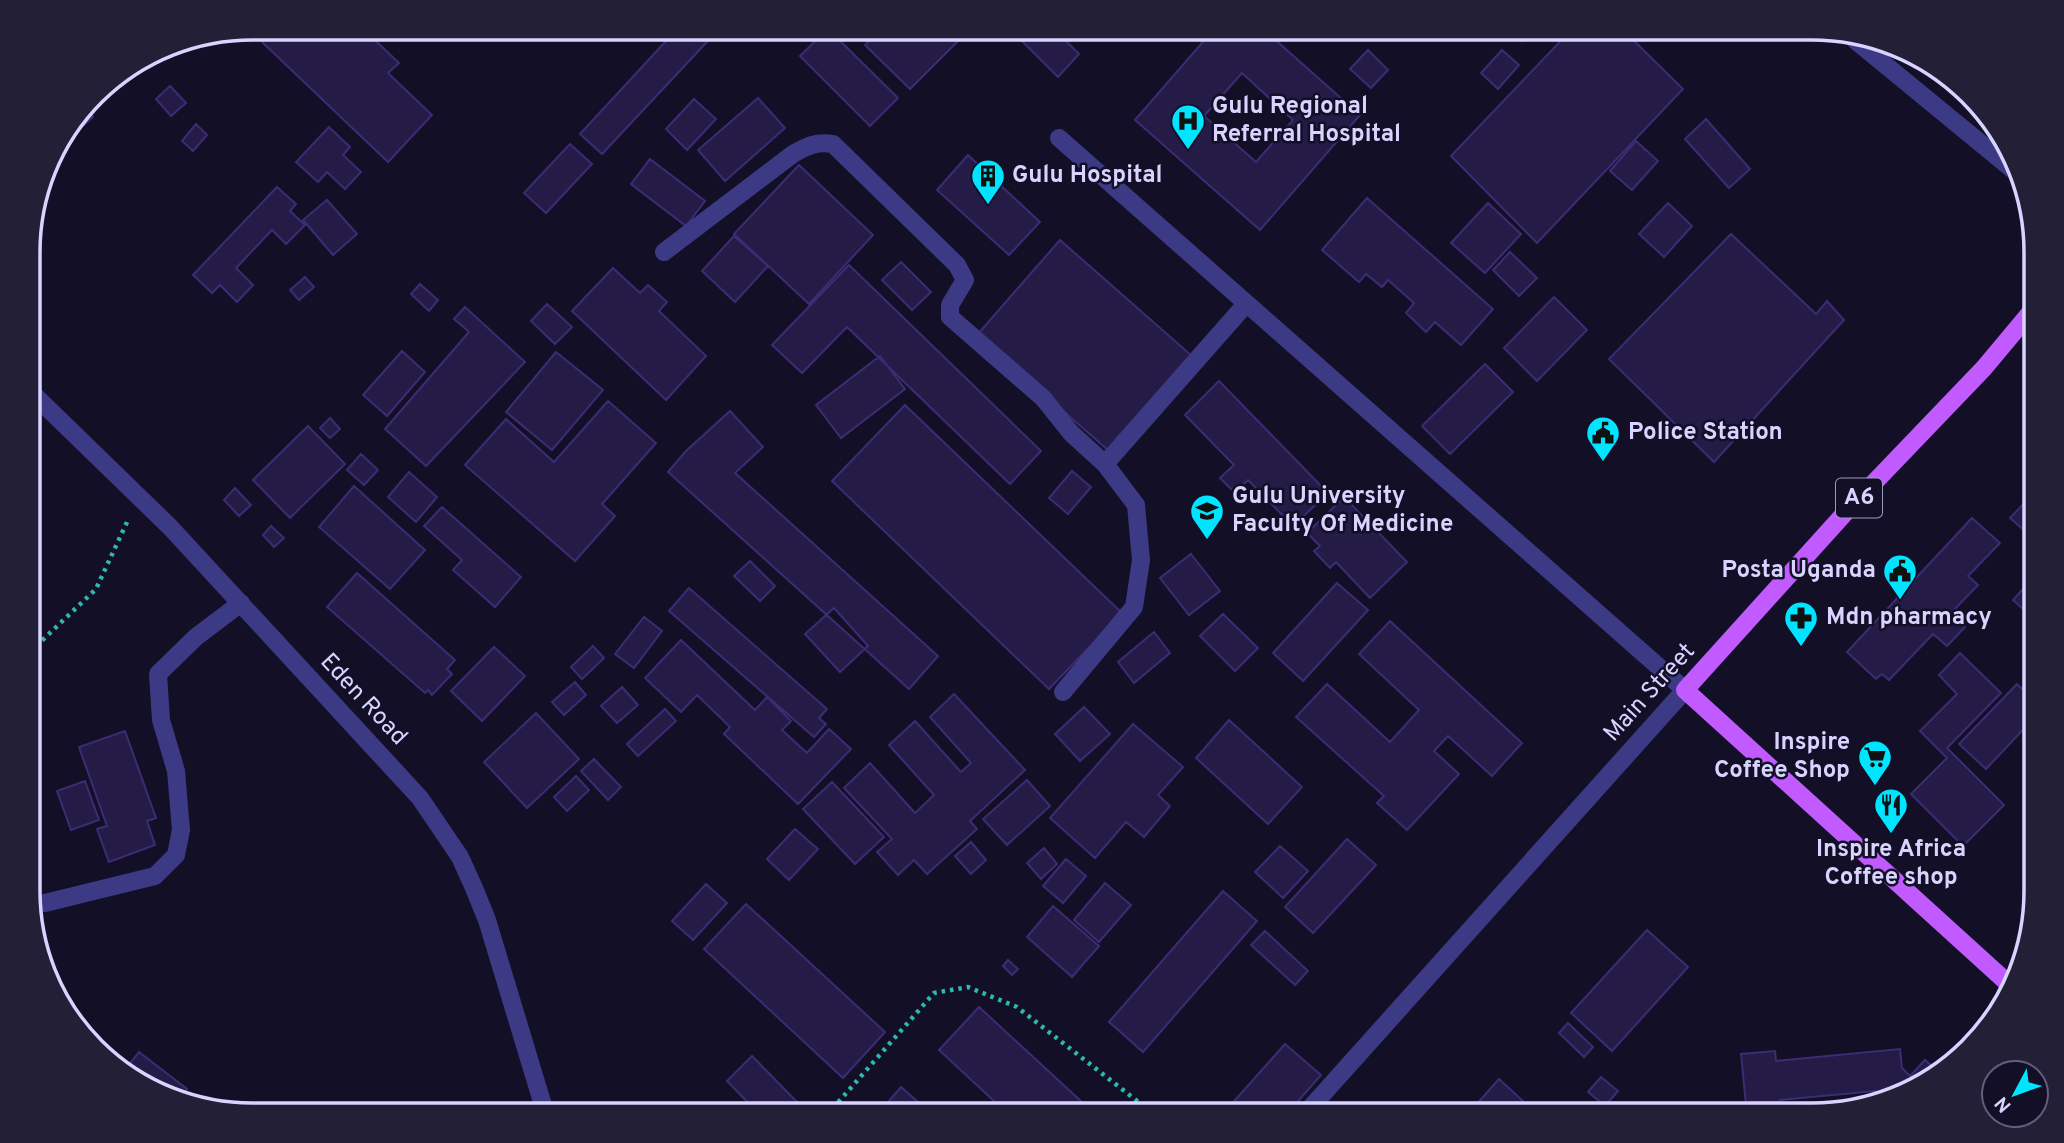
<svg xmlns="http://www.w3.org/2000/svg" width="2064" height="1143" viewBox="0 0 2064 1143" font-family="Overpass,sans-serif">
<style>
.building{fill:#241b47;stroke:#3b2d73;stroke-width:2;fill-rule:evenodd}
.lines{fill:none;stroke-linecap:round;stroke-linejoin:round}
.path{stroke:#2fb8b0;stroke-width:4.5;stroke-dasharray:3.5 5;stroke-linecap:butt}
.minor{stroke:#3d3a85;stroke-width:18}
.major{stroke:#c25bff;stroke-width:18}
.labels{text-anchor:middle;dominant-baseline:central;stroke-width:5;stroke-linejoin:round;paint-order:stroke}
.shield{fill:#130f26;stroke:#9e99be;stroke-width:2}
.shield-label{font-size:23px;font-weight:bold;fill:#d9d4ff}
.poi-label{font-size:24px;font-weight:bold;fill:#d9d4ff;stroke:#130f26;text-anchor:start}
.street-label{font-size:24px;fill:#d9d4ff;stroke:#130f26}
.rim{fill:none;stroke:#d9d4ff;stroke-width:3.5}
</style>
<rect width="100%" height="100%" fill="#130f26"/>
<path class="building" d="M276 28H344L354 38 363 29 399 63 388 73 432 115 388 162 262 42Z
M678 28H720L602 154 580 134Z
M882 28H971L910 89 865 45Z
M1023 28H1053L1079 54 1058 77 1016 35Z
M1215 28H1262L1360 115 1260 230 1135 120ZM1242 73 1293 120 1256 162 1204 116Z
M1343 28H1362L1354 37Z
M1506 28H1533L1521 41Z
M1573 28H1621L1683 89 1537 243 1451 156Z
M828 29 898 98 870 126 800 56Z
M242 30 232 39 227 33Z
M1368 50 1388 70 1371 88 1350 69Z
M1502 50 1519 65 1498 89 1481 73Z
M170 86 186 103 171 116 156 99Z
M758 98 785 128 725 181 698 150Z
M694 99 716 119 687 150 666 129Z
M86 108 93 117 55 151 54 150Z
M1706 119 1750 169 1729 188 1685 139Z
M196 124 207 135 193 151 182 141Z
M329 127 350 147 343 155 361 172 345 189 327 172 318 182 296 162Z
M1636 141 1658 161 1632 190 1610 171Z
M570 144 592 164 546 213 524 193Z
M968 155 1040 222 1009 255 937 190Z
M650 159 705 201 686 226 631 184Z
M799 165 873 235 809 304 734 234Z
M277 187 296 204 290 211 305 225 286 244 272 230 236 268 253 285 237 302 220 285 212 293 193 275Z
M1367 198 1493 309 1461 345 1435 322 1426 332 1406 313 1414 303 1388 280 1382 287 1366 274 1359 282 1322 250Z
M327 200 357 234 333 255 303 220Z
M1488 203 1521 234 1485 273 1451 243Z
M1668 203 1692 226 1664 257 1639 234Z
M1731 234 1816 314 1827 301 1844 320 1714 462 1609 359Z
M734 236 768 266 735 302 702 271Z
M1060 240 1192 356 1109 451 977 335Z
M1510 252 1537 278 1519 296 1493 270Z
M901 262 931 292 912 310 882 280Z
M849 265 1041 451 1010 484 847 327 802 373 772 345Z
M613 268 640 293 648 285 667 302 659 311 706 356 666 400 572 311Z
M305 277 314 287 299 300 290 290Z
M420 284 438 300 429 311 411 294Z
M1554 297 1587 330 1537 381 1504 348Z
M547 304 572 327 555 344 531 321Z
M465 307 525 362 426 466 385 429 469 332 454 319Z
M402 351 425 372 387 416 363 395Z
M556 352 603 390 552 450 506 412Z
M880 356 905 389 841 438 816 405Z
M1485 364 1513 392 1450 454 1422 426Z
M1219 381 1328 493 1293 526 1248 480 1235 493 1220 478 1234 465 1185 415Z
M608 401 656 443 602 504 615 516 575 561 465 465 506 419 554 462Z
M905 405 1122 613 1049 689 832 481Z
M730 411 763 447 735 473 938 656 909 689 668 472 686 451Z
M330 418 340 429 330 438 320 428Z
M308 426 345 464 290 518 253 480Z
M361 454 378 470 364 485 347 470Z
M1072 471 1091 487 1068 514 1049 498Z
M409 472 437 497 416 522 388 497Z
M354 486 425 550 390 589 319 527Z
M235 488 251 505 239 516 224 500Z
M1344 497 1407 562 1370 598 1336 562 1330 568 1314 551 1320 546 1307 533Z
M2029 498 2036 503V541L2010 518Z
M442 507 521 577 495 607 453 570 462 560 424 526Z
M1972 518 2000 543 1968 576 1978 585 1951 613 1965 627 1947 646 1933 634 1889 680 1882 674 1876 679 1847 652Z
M271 526 284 538 274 547 263 535Z
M1191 554 1220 591 1189 615 1160 578Z
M750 561 775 586 760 601 734 576Z
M357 573 455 660 447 669 452 674 432 695 428 690 425 693 327 607Z
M2031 580 2036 584V621L2013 600Z
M1337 583 1368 610 1303 681 1273 653Z
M689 588 827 709 819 718 826 724 814 737 669 611Z
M834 608 868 646 840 672 805 634Z
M1223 614 1258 648 1235 671 1200 636Z
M644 617 662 631 634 668 615 654Z
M1390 621 1522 743 1492 776 1448 736 1434 751 1459 774 1407 830 1377 803 1384 796 1296 717 1327 684 1390 742 1419 710 1359 654Z
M1154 632 1170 653 1134 683 1118 662Z
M681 640 755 710 767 697 791 721 782 730 807 753 829 729 851 749 798 804 724 734 730 727 697 695 681 712 645 678Z
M593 646 604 658 582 679 571 667Z
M494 647 525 676 482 721 451 691Z
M1960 653 2001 693 1947 748 2004 805 1963 846 1911 794 1947 758 1920 731 1957 694 1939 675Z
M575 682 586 695 564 715 552 702Z
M2017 684 2036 702V716L1986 769 1959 744Z
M622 687 638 705 617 723 601 706Z
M954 694 1025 770 970 821 977 829 927 874 914 860 898 875 877 852 892 839 844 788 870 763 915 813 934 795 889 745 915 721 961 772 971 763 930 717Z
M1084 707 1110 734 1080 761 1055 734Z
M665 709 676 721 638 756 627 744Z
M536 713 579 759 527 808 484 762Z
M1229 720 1302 787 1268 824 1196 758Z
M1133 724 1183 767 1158 795 1170 806 1144 837 1126 822 1095 858 1050 818Z
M125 731 156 818 147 821 155 845 109 862 97 829 107 826 79 747Z
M594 759 621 787 608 800 581 771Z
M576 776 589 790 567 811 554 797Z
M1027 780 1050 806 1007 845 983 819Z
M85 781 99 820 71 830 57 791Z
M832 782 884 837 855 864 803 809Z
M795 829 818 849 789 880 767 859Z
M1347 839 1376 865 1313 933 1285 907Z
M971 842 986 860 971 874 955 856Z
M1280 846 1308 871 1283 898 1255 872Z
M1044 848 1057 864 1041 879 1027 863Z
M1066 859 1086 876 1063 903 1043 886Z
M1105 883 1131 905 1099 942 1074 920Z
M706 884 727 903 693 940 672 921Z
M1223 891 1257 921 1143 1052 1109 1022Z
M746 904 885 1032 843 1078 704 949Z
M1053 906 1099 946 1072 977 1027 937Z
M1647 930 1688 967 1612 1051 1571 1013Z
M1265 931 1308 971 1295 985 1251 945Z
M1008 960 1018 969 1012 975 1003 966Z
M65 991 69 1014 66 1015 57 992Z
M979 1007 1096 1115H1009L939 1050Z
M1568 1023 1593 1047 1584 1057 1559 1033Z
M1285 1044 1321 1075 1286 1115H1238L1229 1107Z
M1900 1049 1902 1068 1910 1076 1925 1060 1940 1073 1936 1077 1880 1096 1875 1091 1780 1100 1781 1112 1747 1115 1741 1054 1775 1051 1776 1061Z
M139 1052 187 1089 182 1096 141 1085 125 1070Z
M752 1056 800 1105 791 1115H760L727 1081Z
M1601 1077 1618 1091 1605 1106 1588 1092Z
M1499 1079 1538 1115H1467Z
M901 1087 933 1115H877Z"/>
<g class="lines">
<path class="path" d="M30 652 96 589 128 520
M827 1115 934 993 968 987 1017 1007 1155 1115"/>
<path class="minor" d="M1855 40 2012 169
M1059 138 1685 690 1304 1115
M664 252 793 154C807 146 817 141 833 144L957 265 965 280 950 305V317L1043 398 1071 433 1105 464 1136 505 1141 560 1134 607 1063 692
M30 391 170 527 420 798 460 857 474 888 487 920 546 1115
M1105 464 1246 304
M45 903 155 876 176 855 181 830 176 771 161 720 158 674 196 637 241 603"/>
<path class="major" d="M2011 986 1685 690 1845 513 1984 368 2035 307"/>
</g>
<defs>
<g id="hospital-pin" transform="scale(1.75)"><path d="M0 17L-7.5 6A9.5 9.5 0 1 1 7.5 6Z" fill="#00e5ff" stroke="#130f26"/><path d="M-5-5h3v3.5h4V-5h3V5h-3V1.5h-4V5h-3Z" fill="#111"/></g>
<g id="building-pin" transform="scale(1.75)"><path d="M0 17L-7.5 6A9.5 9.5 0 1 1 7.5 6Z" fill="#00e5ff" stroke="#130f26"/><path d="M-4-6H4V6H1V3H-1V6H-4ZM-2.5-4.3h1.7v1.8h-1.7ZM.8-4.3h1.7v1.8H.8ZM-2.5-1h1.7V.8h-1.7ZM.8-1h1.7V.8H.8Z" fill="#111"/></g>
<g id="civic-pin" transform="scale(1.75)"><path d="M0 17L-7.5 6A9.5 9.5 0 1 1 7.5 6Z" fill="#00e5ff" stroke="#130f26"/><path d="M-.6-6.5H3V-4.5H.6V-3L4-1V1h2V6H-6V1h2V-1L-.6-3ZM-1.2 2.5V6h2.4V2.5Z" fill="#111"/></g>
<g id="university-pin" transform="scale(1.75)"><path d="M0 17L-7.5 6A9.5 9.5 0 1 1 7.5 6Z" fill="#00e5ff" stroke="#130f26"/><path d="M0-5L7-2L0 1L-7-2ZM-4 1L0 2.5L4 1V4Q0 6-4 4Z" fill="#111"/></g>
<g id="pharmacy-pin" transform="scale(1.75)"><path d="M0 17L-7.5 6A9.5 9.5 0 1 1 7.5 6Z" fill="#00e5ff" stroke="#130f26"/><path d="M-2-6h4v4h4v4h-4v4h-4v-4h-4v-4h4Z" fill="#111"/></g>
<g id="supermarket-pin" transform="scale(1.75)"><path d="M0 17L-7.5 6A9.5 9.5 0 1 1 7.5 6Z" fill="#00e5ff" stroke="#130f26"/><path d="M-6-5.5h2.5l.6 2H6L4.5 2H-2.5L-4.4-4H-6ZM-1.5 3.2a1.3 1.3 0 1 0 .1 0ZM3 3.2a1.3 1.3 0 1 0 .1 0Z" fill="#111"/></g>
<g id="restaurant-pin" transform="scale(1.75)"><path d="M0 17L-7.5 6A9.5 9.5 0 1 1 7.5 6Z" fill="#00e5ff" stroke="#130f26"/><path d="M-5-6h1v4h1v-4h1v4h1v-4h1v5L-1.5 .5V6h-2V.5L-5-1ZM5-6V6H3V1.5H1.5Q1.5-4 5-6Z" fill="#111"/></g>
</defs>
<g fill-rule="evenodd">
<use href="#hospital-pin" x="1188" y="121"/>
<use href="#building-pin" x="988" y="176"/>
<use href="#civic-pin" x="1603" y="433"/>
<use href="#university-pin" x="1207" y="511"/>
<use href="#civic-pin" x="1900" y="571"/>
<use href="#pharmacy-pin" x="1801" y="618"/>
<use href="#supermarket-pin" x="1875" y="757"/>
<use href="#restaurant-pin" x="1891" y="805"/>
</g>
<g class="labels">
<rect class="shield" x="1836" y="478.5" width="46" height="39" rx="5"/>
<g class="shield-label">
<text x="1859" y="498">A6</text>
</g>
<g class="poi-label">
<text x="1212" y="107">Gulu Regional<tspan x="1212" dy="28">Referral Hospital</tspan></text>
<text x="1012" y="176">Gulu Hospital</text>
<text x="1628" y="433">Police Station</text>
<text x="1232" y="497">Gulu University<tspan x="1232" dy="28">Faculty Of Medicine</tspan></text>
<text x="1876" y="571" text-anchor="end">Posta Uganda</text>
<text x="1826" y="618">Mdn pharmacy</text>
<text x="1850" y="743" text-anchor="end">Inspire<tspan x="1850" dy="28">Coffee Shop</tspan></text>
<text x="1891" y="850" text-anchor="middle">Inspire Africa<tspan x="1891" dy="28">Coffee shop</tspan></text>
</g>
<g class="street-label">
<text transform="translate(1650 693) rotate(-48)">Main Street</text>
<text transform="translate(363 700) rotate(47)">Eden Road</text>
</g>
</g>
<path d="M0 0H2064V1143H0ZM252 40H1812A212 212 0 0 1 2024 252V891A212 212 0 0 1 1812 1103H252A212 212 0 0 1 40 891V252A212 212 0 0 1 252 40Z" fill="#231f37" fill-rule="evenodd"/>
<path class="rim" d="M252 40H1812A212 212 0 0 1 2024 252V891A212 212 0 0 1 1812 1103H252A212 212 0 0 1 40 891V252A212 212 0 0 1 252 40Z"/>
<g transform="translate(2015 1094) rotate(229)"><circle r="33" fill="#130f26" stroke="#625e7d" stroke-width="2"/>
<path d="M0-5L12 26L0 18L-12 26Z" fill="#00e5ff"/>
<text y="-10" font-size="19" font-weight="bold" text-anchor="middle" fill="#d9d4ff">N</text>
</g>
</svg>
